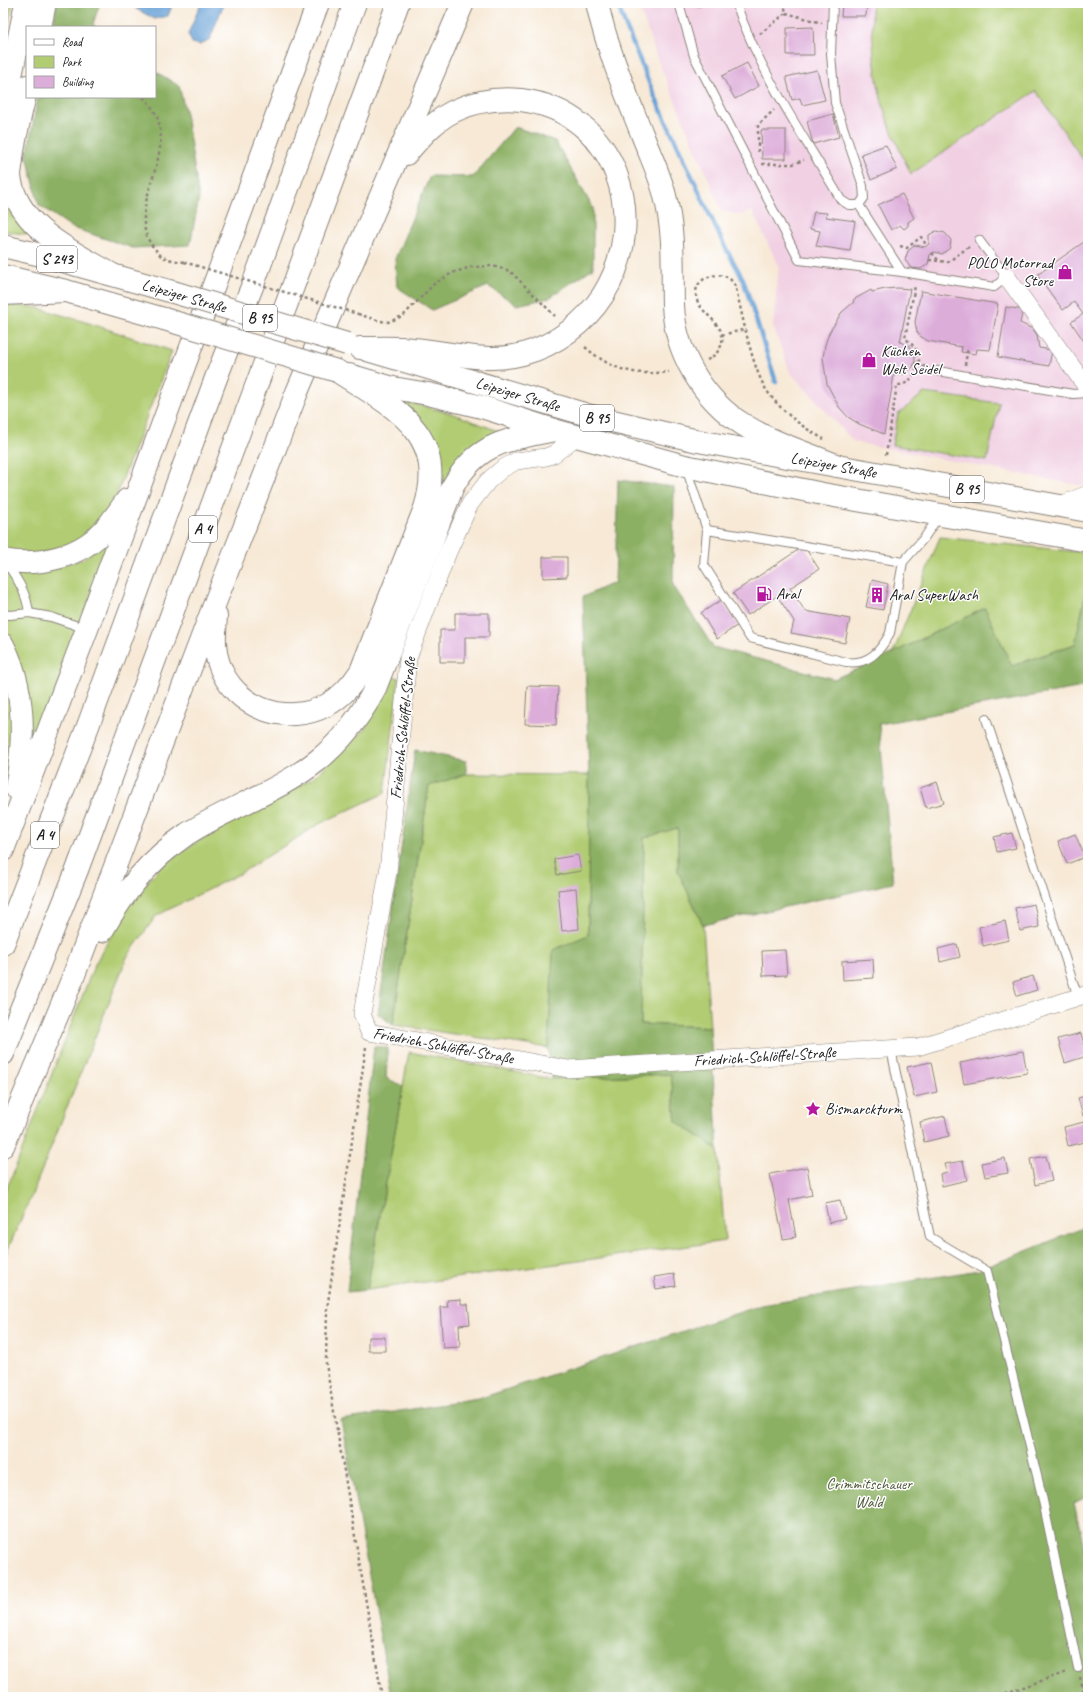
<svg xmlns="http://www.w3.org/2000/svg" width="1091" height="1700" viewBox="0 0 1091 1700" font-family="Caveat,sans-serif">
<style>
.built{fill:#f1d0e3}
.green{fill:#b1cc72;stroke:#667447}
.forest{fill:#8cb064;stroke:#546640}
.water{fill:#66a0d6;stroke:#415e79}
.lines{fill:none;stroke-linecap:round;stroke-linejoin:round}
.stream{stroke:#66a0d6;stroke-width:4.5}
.building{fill:#ddadda}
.service-casing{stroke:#8a8279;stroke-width:10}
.minor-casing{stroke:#8a8279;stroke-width:18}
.trunk-casing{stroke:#8a8279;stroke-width:24}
.motorway-casing{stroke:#8a8279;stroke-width:24}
.path{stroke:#8a8279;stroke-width:2.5;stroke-dasharray:3 3;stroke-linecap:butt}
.service{stroke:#fff;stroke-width:8}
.minor{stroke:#fff;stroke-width:17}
.trunk{stroke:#fff;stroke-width:22}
.motorway{stroke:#fff;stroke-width:22}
.trunk-bridge-casing{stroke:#8a8279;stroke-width:24;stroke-linecap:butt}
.path-bridge{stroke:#8a8279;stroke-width:2.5;stroke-dasharray:3 3;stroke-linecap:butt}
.trunk-bridge{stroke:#fff;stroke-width:22}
.labels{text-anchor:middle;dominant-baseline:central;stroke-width:3;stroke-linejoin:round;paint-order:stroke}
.shield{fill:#fff;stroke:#606060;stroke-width:1}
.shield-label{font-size:15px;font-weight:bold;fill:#1c1c1c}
.poi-label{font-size:16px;fill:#1c1c1c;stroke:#fff;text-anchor:start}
.street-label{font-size:16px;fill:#1c1c1c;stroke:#fff}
.park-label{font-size:16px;fill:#505a3a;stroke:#fff}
</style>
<rect width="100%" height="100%" fill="#fff"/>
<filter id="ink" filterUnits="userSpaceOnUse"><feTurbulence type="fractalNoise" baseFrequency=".025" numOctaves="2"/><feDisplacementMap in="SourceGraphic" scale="8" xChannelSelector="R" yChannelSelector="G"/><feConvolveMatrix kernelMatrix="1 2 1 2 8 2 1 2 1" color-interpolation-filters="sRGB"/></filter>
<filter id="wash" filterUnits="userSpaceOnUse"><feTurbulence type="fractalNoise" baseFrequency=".012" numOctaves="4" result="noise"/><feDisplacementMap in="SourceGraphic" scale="16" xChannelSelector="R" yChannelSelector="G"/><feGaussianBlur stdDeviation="0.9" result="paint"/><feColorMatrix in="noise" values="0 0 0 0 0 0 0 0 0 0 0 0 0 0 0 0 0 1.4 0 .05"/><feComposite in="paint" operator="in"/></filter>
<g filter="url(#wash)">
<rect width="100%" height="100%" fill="#f7e9d6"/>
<path class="built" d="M638 3H872V49L911 174 1036 91 1088 167V487L854 442 790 372 773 326 779 266 752 211 741 215 722 211 658 61Z"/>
<path class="green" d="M3 3H13L3 49Z
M872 3H1088V167L1036 91 911 174C899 149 886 122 880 94 873 64 872 34 872 3Z
M3 158 31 235 3 231Z
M3 304 35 307 95 325 172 351 110 512 89 536 59 549 23 556 3 552Z
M924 393 999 403 987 461 892 445 898 414Z
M406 402 454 414 503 433 438 502 402 405Z
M940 537 1088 553V583L1075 644 1012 666 985 608 893 653Z
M105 539 111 542 39 738 32 737 8 638 3 629V571L34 574 83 559Z
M3 674 10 692 17 744 3 782Z
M393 676 399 678 385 793 319 824 241 873 156 916 127 957 31 1197 3 1260V1195L10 1181 94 966 128 904 163 864 210 833 313 778 364 730Z
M466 774 589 775 588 935 554 950 548 1048 393 1025 429 786Z
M678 827V871L703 925 710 1027 641 1024 644 838Z
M409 1052 552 1079 671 1074 676 1121 718 1150 725 1241 367 1290Z"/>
<path class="forest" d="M57 3H100L93 24 96 27H53Z
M155 71 179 86 186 114 199 198 190 245 133 248 73 228 39 205 27 155 38 97H155Z
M515 127 555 141 593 208V268L549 298 517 305 488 286 432 310 397 287 395 259 430 176 473 177Z
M618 480 674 487 673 585 713 647 834 679 893 653 985 608 1012 666 1075 644 1088 583V686L879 724 893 883 703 925 678 871V828L644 838 641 1024 710 1027 718 1150 676 1121 671 1074 552 1079 548 1048 553 950 588 935 589 775 583 597 615 582Z
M415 750 466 761V774L429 786 393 1025 378 1014Z
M374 1046 388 1048 386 1078 403 1086 367 1290 347 1292Z
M1088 1226V1496L1074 1503 1088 1564V1697H391L341 1420 478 1399 762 1305 979 1270Z"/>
<path class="water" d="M133 3H173L168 16 155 19 136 9Z
M201 3H224L210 39 200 45 192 43 188 34Z"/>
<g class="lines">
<path class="stream" d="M618 3 622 17 655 97 724 245 743 279 776 382"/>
</g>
<g id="blocks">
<path class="building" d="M695 3H709V4L696 7Z
M842 3H867L866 16H841Z
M813 27 814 55H787V28Z
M747 63 759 86 735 99 722 76Z
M817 70 825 100 802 105 800 98 792 100 786 77Z
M833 114 839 137 813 144 807 121Z
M761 130H786V159H762Z
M886 145 897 169 871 180 861 154Z
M902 194 914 218 908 222V226L904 229 900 225 891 230 878 205Z
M814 212 827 213 826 217 855 221 850 251 816 246 820 231 810 229Z
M936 231 945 233 951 240 950 248 942 254 935 252 932 253 930 255 928 264 921 269 911 268 905 260 908 251 915 245 925 247 929 244V235Z
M1088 239V347L1071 322 1083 314 1074 302 1063 310 1037 275Z
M897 288 910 289 900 342 910 346 915 356V361L913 367 905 374 894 375 884 434 859 424 848 417 839 407 827 384 823 358 825 345 829 333 842 312 854 302 853 300 871 290 872 292 885 289Z
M921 291 998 304 990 350 977 349 976 354 961 352 962 347 928 341 920 336 917 332 915 322Z
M1006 307 1023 310 1020 323 1033 329 1037 335 1039 348 1052 350 1049 366 998 357Z
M804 546 819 569 790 588 805 611 850 619 845 643 791 633 794 621 777 596 748 615 733 593Z
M543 557H567V577L543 578Z
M872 580 888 584 883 610 866 607Z
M721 600 738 625 717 639 701 613Z
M455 613H489V637H465V662H440V630H455Z
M527 686 558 687 556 725 525 724Z
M937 782 944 803 926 808 920 788Z
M1012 833 1016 848 997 852 994 837Z
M1075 834 1085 857 1067 864 1058 841Z
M578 855 581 871 557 875 554 859Z
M576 888 579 929 562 931 558 890Z
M1034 904 1039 927 1020 931 1015 908Z
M1005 921 1009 940 983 946 979 927Z
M957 944 960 957 940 962 938 949Z
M785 950 787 975 763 976 762 951Z
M873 959 874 978 843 980 842 961Z
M1033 976 1037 990 1017 996 1013 982Z
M1081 1033 1087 1056 1065 1063 1058 1039Z
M1023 1051 1027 1073 964 1084 960 1063Z
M931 1062 937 1092 914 1097 907 1067Z
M1088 1095V1114L1083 1116 1078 1098Z
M945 1116 949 1136 924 1142 920 1122Z
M1088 1121V1141L1068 1146 1064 1127Z
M1046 1156 1052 1181 1035 1185 1030 1159Z
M1005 1158 1008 1173 985 1177 982 1163Z
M963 1161 967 1180 942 1186 940 1174 947 1172 945 1164Z
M807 1167 812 1195 789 1200 796 1237 783 1239 770 1174Z
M840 1200 845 1219 829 1223 825 1203Z
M674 1274 676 1286 656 1289 654 1277Z
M461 1299V1304H468L470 1324 459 1325 460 1347 443 1348 440 1307H448L447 1300Z
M368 1337H385V1351H368Z"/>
</g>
</g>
<g filter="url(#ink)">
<use href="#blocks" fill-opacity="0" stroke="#8a8279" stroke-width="1"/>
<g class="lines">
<g class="service-casing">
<path id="service" d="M679 3 694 56 799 260 902 272 994 287 1007 277 979 240
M736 3C760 74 804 136 841 200L849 205H859L864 198 863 186 835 103 831 54 833 3
M859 205 902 272
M938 371 1073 394 1088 393
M686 468 707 530 903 562 924 538 939 516
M707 530 704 565 750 638 846 662C868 665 880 652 890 633L903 562
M7 564C18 580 27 594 29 613L51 617 87 629
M3 614 10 615 29 613
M986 719 1078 997
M891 1049 930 1237 987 1271 1042 1496 1078 1668"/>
</g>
<g class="minor-casing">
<g id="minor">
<path d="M1007 277 1088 389"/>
<path id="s1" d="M577 436 554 454 546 457 516 461 502 469 488 481 470 504 448 552 408 658 388 872 362 1014 369 1032 568 1069 918 1047 1088 994"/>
<path d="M1058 506 1088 494"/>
</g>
</g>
<g class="trunk-casing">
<g id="trunk">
<path d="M3 246 37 254 173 292"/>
<path d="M3 276 66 291 164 319"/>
<path id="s2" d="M367 350 591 416 698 441 1088 511"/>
<path d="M349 375 393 388 428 394 482 407 554 430 685 466 823 494 1088 541"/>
</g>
</g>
<g class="motorway-casing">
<path id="motorway" d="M597 3C607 49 625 91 642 134 650 155 660 175 665 196 675 235 672 266 673 305 675 352 703 400 744 425 773 443 807 453 838 466
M40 27 45 3
M27 86C22 110 15 134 12 158 12 164 10 170 10 176 16 227 72 251 111 274
M3 115 26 3
M3 294 66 291
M360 348C378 348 396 347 413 349 450 352 487 364 523 354 556 345 585 323 603 295 651 219 617 112 521 100 499 98 475 101 454 111 434 121 421 137 406 154
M3 560C38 567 81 557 105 529 113 520 120 509 127 500
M216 616C215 632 213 648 219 664 234 708 286 727 327 705 342 697 352 685 361 671L425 508C449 431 391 406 337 371
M3 645C26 690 25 741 16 788
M3 850 87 629 318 3
M102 931C124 892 149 860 187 834 229 807 278 792 317 761 341 742 359 718 374 691L453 486C478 442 508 440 554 430
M3 944 88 726 216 378 255 279 355 3
M3 1054 77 870 398 3
M3 1146 72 980 218 595 297 392 463 3"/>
</g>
<path class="path" d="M786 13 822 23
M760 34 786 13 784 3
M143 97C193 144 117 208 155 249 157 251 160 256 163 257 169 260 178 261 184 262
M758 152V125L774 110
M762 164H793L804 160
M900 246 907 248 921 237 927 246
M932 253 938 260
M929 260 948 262 970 246
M358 314 380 321 388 322 396 319 404 315 434 284 452 273 471 267 493 266 510 271 555 316
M722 335 746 329
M585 347C612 370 633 376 669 372
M707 360C721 353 728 338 717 325 710 315 695 307 696 292 697 278 715 272 727 277 730 278 732 282 735 285 743 316 751 366 767 391 781 411 803 428 824 439
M914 363 918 364C922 353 913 345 905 338L915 286
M965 365 968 347
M886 455 897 385C909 386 915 374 918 364L928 368
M366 1047 327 1309 326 1364 382 1697
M1080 1677 1085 1697
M994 1697 1067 1672"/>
<use href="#service" class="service"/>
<use href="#minor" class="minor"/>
<use href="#trunk" class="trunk"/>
<use href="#motorway" class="motorway"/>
<g class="trunk-bridge-casing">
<path id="trunk-bridge" d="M173 292 347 344
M164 319 337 371"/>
</g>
<path class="path-bridge" d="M184 262 358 314"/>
<use href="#trunk-bridge" class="trunk-bridge"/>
</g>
</g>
<defs>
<g id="shop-bare" transform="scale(1.2)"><path d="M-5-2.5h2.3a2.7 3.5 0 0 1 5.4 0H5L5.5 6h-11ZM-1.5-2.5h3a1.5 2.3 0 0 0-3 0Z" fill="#b5179e" stroke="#fff" stroke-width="2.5" paint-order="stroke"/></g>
<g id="fuel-bare" transform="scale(1.2)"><path d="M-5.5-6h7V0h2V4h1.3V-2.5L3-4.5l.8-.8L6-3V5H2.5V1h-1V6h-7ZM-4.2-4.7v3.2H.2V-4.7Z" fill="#b5179e" stroke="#fff" stroke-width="2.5" paint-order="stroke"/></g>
<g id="building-bare" transform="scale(1.2)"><path d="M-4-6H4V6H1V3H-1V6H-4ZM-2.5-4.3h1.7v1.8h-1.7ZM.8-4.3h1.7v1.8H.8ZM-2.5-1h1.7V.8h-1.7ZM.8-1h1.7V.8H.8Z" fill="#b5179e" stroke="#fff" stroke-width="2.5" paint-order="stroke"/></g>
<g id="sight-bare" transform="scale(1.2)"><path d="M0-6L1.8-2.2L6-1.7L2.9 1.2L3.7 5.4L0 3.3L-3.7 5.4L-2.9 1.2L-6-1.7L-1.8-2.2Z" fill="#b5179e" stroke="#fff" stroke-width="2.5" paint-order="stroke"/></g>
</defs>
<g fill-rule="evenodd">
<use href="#shop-bare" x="1065" y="272"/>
<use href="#shop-bare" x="869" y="360"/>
<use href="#fuel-bare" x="764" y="594"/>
<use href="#building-bare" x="877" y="595"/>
<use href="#sight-bare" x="813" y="1109"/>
</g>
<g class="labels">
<g class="shield">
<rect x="37" y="246" width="40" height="26" rx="3"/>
<rect x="243" y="305" width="34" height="26" rx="3"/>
<rect x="580" y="405" width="34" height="26" rx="3"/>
<rect x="950" y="476" width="34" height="26" rx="3"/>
<rect x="189" y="516" width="28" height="26" rx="3"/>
<rect x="31" y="822" width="28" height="26" rx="3"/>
</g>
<g class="shield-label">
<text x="57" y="259">S 243</text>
<text x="260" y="318">B 95</text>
<text x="597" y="418">B 95</text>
<text x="967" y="489">B 95</text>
<text x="203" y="529">A 4</text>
<text x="45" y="835">A 4</text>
</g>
<g class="poi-label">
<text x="1053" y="263" text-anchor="end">POLO Motorrad<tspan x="1053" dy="18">Store</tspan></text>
<text x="881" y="351">Küchen<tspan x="881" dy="18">Welt Seidel</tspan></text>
<text x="776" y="594">Aral</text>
<text x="889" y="595">Aral SuperWash</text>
<text x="825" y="1109">Bismarckturm</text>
</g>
<g class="street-label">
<text transform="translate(184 296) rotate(16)">Leipziger Straße</text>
<text stroke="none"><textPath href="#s2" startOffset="157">Leipziger Straße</textPath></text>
<text stroke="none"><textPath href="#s2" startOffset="481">Leipziger Straße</textPath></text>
<text transform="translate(403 728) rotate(-84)">Friedrich-Schlöffel-Straße</text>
<text stroke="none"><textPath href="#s1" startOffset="752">Friedrich-Schlöffel-Straße</textPath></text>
<text stroke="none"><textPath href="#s1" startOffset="1076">Friedrich-Schlöffel-Straße</textPath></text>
</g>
<g class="park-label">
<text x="869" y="1484">Crimmitschauer<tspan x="869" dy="18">Wald</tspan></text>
</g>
</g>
<rect width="1091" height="1700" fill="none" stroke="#fff" stroke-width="16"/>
<rect x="26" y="26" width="130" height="72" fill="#ffffff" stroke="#a4a4a4"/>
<rect x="34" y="39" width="20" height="6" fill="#ffffff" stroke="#a4a4a4"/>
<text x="62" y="46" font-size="12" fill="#1c1c1c">Road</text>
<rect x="34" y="56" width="20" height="12" fill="#b1cc72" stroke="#a4a4a4"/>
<text x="62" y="66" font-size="12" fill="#1c1c1c">Park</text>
<rect x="34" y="76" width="20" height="12" fill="#ddadda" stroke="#a4a4a4"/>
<text x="62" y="86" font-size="12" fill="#1c1c1c">Building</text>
</svg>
